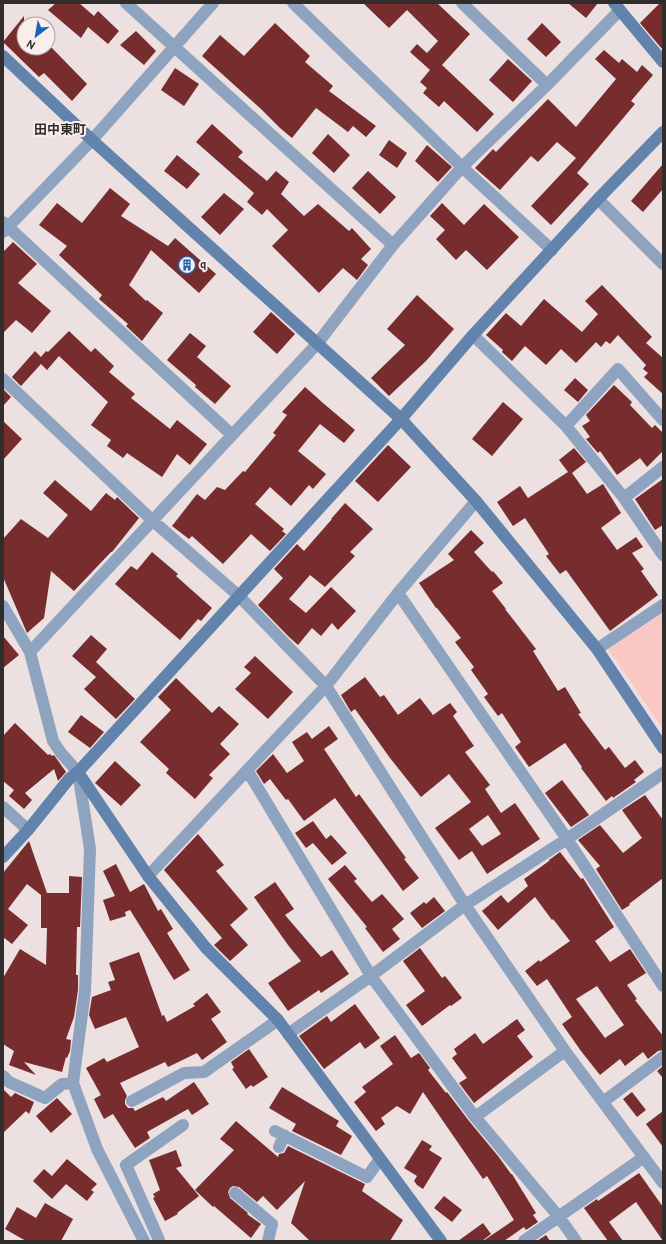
<svg xmlns="http://www.w3.org/2000/svg" width="666" height="1244" viewBox="0 0 666 1244" font-family="Overpass,'Noto Sans JP',sans-serif">
<style>
.green{fill:#fac7c5}
.building{fill:#772c2e;fill-rule:evenodd}
.lines{fill:none;stroke-linecap:round;stroke-linejoin:round}
.street{stroke:#8da3bf;stroke-width:12}
.secondary{stroke:#6283ab;stroke-width:12}
.labels{text-anchor:middle;dominant-baseline:central;stroke-width:4;stroke-linejoin:round;paint-order:stroke}
.poi-label{font-size:11px;font-weight:bold;fill:#312d2c;stroke:#faeeed;text-anchor:start}
.quarter-label{font-size:13px;font-weight:bold;fill:#312d2c;stroke:#faeeed}
</style>
<rect width="100%" height="100%" fill="#ece0e0"/>
<path class="green" d="M663 613V729L608 649Z"/>
<path class="building" d="M56 3H79L94 16 98 11 119 31 108 44 88 27 81 38 48 10Z
M363 3H437L470 34 442 65 494 114 477 132 444 101 439 107 423 93 427 88 420 82 430 70 410 52 417 44 427 53 438 41 407 10 389 28Z
M568 3H598L586 18Z
M660 3H663V50L640 23Z
M24 16V48H52L87 84 72 101 44 73 39 77 3 42Z
M275 23 310 56 305 62 333 86 329 91 376 126 366 137 353 126 348 132 316 108 292 138 280 128 261 109 202 56 220 35 244 56Z
M542 23 561 42 546 57 527 39Z
M136 31 156 51 144 65 120 45Z
M604 50 619 63 622 59 637 72 642 65 653 75 631 101 635 104 577 173 589 184 551 225 531 206 576 158 557 142 538 162 531 156 500 190 475 168 493 149 496 152 548 99 576 127 616 79 595 59Z
M508 59 532 81 513 102 489 80Z
M175 68 199 84 184 106 161 90Z
M212 124 243 152 238 157 267 181 276 171 289 182 281 194 304 216 318 204 349 231 352 228 371 249 361 259 368 265 357 280 343 268 319 293 272 246 288 230 267 209 262 215 247 202 254 193 196 142Z
M328 134 350 155 334 173 312 153Z
M389 140 407 153 397 168 379 155Z
M427 145 452 167 438 182 415 161Z
M177 155 200 174 187 189 164 171Z
M663 164V189L643 212 631 201Z
M368 171 396 197 380 214 352 188Z
M110 188 130 204 121 216 168 246 175 238 216 274 199 293 151 250 129 285 146 301 147 300 163 313 142 341 126 326 128 324 99 299 102 295 59 255 67 246 39 225 57 203 82 223Z
M224 193 244 209 220 235 201 217Z
M442 203 464 225 484 204 519 237 487 270 466 250 456 260 436 239 445 230 430 216Z
M13 242 37 264 18 283 51 311 32 333 16 320 3 333V252Z
M602 285 652 337 646 343 663 358V394L644 377 648 373 643 369 646 365 618 335 610 344 606 341 601 347 596 342 576 363 561 349 546 365 525 346 512 361 502 352 503 350 486 335 506 313 521 326 544 299 582 332 598 314 585 301Z
M417 295 454 329 426 361 389 396 371 378 405 345 387 329Z
M271 312 295 334 277 354 253 332Z
M69 331 91 352 95 348 114 366 109 372 135 394 131 398 170 429 177 420 207 444 190 465 177 454 162 477 127 453 123 458 107 446 111 440 91 425 108 402 59 356 47 370 41 364 21 386 12 377 35 351 41 357 46 351 48 352Z
M190 333 206 346 197 357 231 386 215 404 195 387 196 385 167 360Z
M575 378 588 390 578 402 564 390Z
M614 385 632 402 630 405 652 428 655 425 663 433V451L647 467 640 458 617 475 600 451 598 453 586 439 590 437 582 426 590 421 586 415Z
M305 387 323 403 355 430 344 443 320 424 298 451 326 474 313 489 309 485 291 506 270 487 255 504 284 529 282 531 286 534 270 551 251 534 223 564 192 536 189 539 172 526 197 494 205 500 217 487 225 490 243 471 245 472 276 435 273 433 287 415 282 412Z
M3 389 11 397 3 406Z
M503 402 523 419 492 456 472 439Z
M3 421 22 439 3 460Z
M388 445 411 467 378 502 355 481Z
M574 448 586 462 572 473 587 494 603 484 621 513 601 528 617 550 636 537 643 547 632 553 644 569 641 571 658 595 610 631 566 570 560 574 546 556 549 554 525 518 513 526 497 502 520 486 528 498 568 472 559 460Z
M663 479V525L655 530 635 499Z
M55 480 91 511 106 493 115 500 117 497 139 518 112 552H111L74 591 51 571 44 618 27 633 3 577V539L21 519 48 538 68 515 43 493Z
M345 503 373 529 350 552 355 556 325 587 310 575 289 599 306 613 331 587 356 611 338 630 332 623 321 636 312 628 298 645 289 637 258 605 283 578 274 569 297 544 304 551 332 519H331Z
M471 530 484 543 474 552 492 572 493 571 503 583 492 591 506 609H505L536 649 533 651 558 691 565 687 581 713 578 714 605 750 609 747 625 768 635 760 644 772 634 780 636 782 613 798 612 796 606 801 581 768 582 767 565 743 529 767 515 747 521 742 502 713 498 716 484 697 488 694 471 670 474 667 455 642 461 638 437 608H436L419 583 454 560 448 554Z
M152 552 178 574 176 576 212 608 201 621 198 619 180 640 115 584 131 566 137 570Z
M91 635 107 649 96 662 135 699 116 719 84 689 96 677 72 656Z
M3 636 19 655 3 668Z
M255 656 293 692 268 719 235 689 251 673 244 667Z
M365 677 380 697 384 695 398 715 420 698 433 715 450 703 457 712 453 716 474 746 465 752 490 785 485 789 501 813 515 803 540 839 487 874 472 851 459 860 435 828 471 802 449 774 421 797 390 758 355 709 351 712 341 695ZM488 815 501 834 482 846 469 829Z
M176 678 212 713 219 706 239 724 220 744 230 754 209 775 213 778 195 799 166 773 169 769 140 742 171 710 158 697Z
M81 715 104 732 90 748 68 732Z
M15 723 48 755 50 754 52 756 54 755 66 772 58 781 54 769 25 793 32 800 24 809 9 796 14 790 3 781V736Z
M329 726 338 739 324 749 356 797 359 794 406 858 404 859 419 878 403 891 335 798 304 821 288 799 286 800 270 779 264 784 256 771 273 754 287 773 304 761 292 742 307 732 312 739Z
M115 761 141 785 121 806 95 783Z
M562 780 589 815 571 827 545 793Z
M645 795 663 820V878L629 904 630 905 622 910 596 869 600 866 578 840 600 825 623 853 642 838 622 810Z
M313 821 326 839 331 835 347 853 332 865 313 843 306 848 295 833Z
M198 834 224 865 216 871 248 909 230 925 248 945 230 961 214 945 222 938 164 870Z
M29 841 47 893H69V876L82 877 80 927H77L76 975H78V990L74 1017 66 1039 71 1040 70 1051 67 1058 66 1057 62 1072 24 1062 36 1075 9 1065 14 1051 3 1044V978L20 949 46 965 47 928H41V895L27 884 8 909 28 925 12 944 3 937V873Z
M560 852 581 879 583 878 614 927 595 941 610 962 630 949 646 973 627 985 637 999 635 1000 663 1036V1050L658 1051 648 1059 643 1052 625 1066 620 1059 600 1075 581 1051 562 1024 572 1017 547 979 537 986 525 971 539 960 540 962 570 941 553 919 552 920 535 897 498 930 482 911 501 895 508 903 528 886 524 879 549 861V860ZM597 986 624 1025 605 1038 576 999Z
M116 864 130 892 144 884 158 911 161 909 173 929 167 933 190 970 174 980 130 910 125 912 126 916 110 921 103 900 115 896 103 871Z
M345 865 357 879 354 881 372 902 382 894 404 919 392 929 400 939 383 952 365 928 367 927 328 879Z
M275 882 294 909 285 915 321 957 332 950 349 974 321 993 319 990 288 1011 268 983 301 961 288 945 254 897Z
M434 897 445 911 422 928 410 913 424 902 426 904Z
M420 948 442 978 445 976 462 998 451 1006 450 1005 422 1026 406 1005 425 991 403 961Z
M139 952 162 1016 164 1015 167 1022 195 1006 193 1004 207 993 221 1012 211 1019 227 1042 202 1060 197 1053 168 1067 165 1062 120 1083 127 1096 125 1100V1104L128 1108H133L135 1111 163 1097 166 1101 194 1082 209 1104 192 1115 188 1109 147 1132 150 1138 135 1148 113 1114 104 1119 94 1099 101 1095 86 1068 104 1058 107 1062 139 1047 126 1017 95 1029 89 1015 92 997 111 990 108 982 115 980 109 963Z
M355 1004 380 1038 365 1049 360 1042 324 1069 299 1036 327 1016 331 1022Z
M517 1019 525 1030 517 1036 533 1057 474 1103 459 1083 467 1078 452 1058 457 1054 454 1049 475 1033 483 1044Z
M395 1035 411 1058 419 1053 430 1068 428 1070 446 1093 447 1092 469 1121 498 1156 511 1174H512L536 1213 533 1215 538 1222 526 1230 524 1227 504 1241H483L514 1220 487 1176 483 1179 423 1092 410 1114 397 1106 381 1118 385 1124 376 1131 354 1102 366 1092 362 1087 393 1064 380 1046Z
M249 1049 268 1077 253 1087 251 1085 246 1089 232 1069 234 1068 231 1062Z
M663 1066V1078L657 1071Z
M282 1087 339 1121 336 1126 352 1136 341 1155 292 1131 296 1124 269 1108Z
M3 1089 11 1097 15 1093 34 1102 29 1114 26 1111 3 1133Z
M632 1092 646 1110 637 1117 623 1099Z
M57 1098 72 1114 51 1133 36 1116Z
M663 1111V1147L646 1124Z
M236 1121 278 1157 279 1154 284 1153 288 1146 365 1184 362 1191 403 1220 390 1241H310L291 1223 305 1181 277 1210 263 1196 257 1202 239 1187 233 1186 230 1188 228 1192 230 1198 248 1213 247 1214 261 1224 251 1238 214 1206 213 1207 195 1190 234 1150 220 1139Z
M422 1140 432 1146 429 1150 442 1158 423 1189 417 1185 414 1181 417 1176 404 1168Z
M176 1150 182 1166 176 1168 199 1196 177 1213 178 1214 165 1221 153 1198 155 1197 153 1194 160 1190 149 1160Z
M67 1159 97 1184 91 1190 94 1192 87 1201 66 1184 52 1199 33 1181 44 1169 52 1176Z
M639 1173 663 1207V1241L636 1202 609 1222 623 1241H608L584 1208 597 1199 598 1201Z
M444 1196 462 1210 452 1222 434 1208Z
M45 1203 73 1219 61 1241H26L5 1229 17 1207 36 1218Z
M483 1223 491 1234 482 1241H458Z
M546 1235 550 1241H537Z"/>
<g class="lines">
<path class="street" d="M126 3 393 245
M293 3 462 167 552 250
M462 3 547 85
M598 199 663 264
M3 222 232 435
M3 232 92 140 213 3
M473 335 566 426 624 498 663 555
M3 379 153 521 239 596 326 686 465 905 565 1051 663 1183
M566 426 618 369 663 420
M624 498 663 467
M398 593 567 839 663 986
M3 606 30 652 53 741 61 753 78 772 90 849 85 991 73 1083 97 1149 144 1241
M597 649 663 605
M30 652 317 344 393 245 462 167 547 85 620 10
M247 770 371 976 475 1117 559 1217 576 1241
M3 807 28 830
M148 876 326 686 398 593 476 501
M288 1034 371 976 465 905 567 839 663 773
M3 1076 9 1082 45 1098 62 1084 73 1083
M132 1101 184 1073 204 1072 278 1020
M603 1102 663 1057
M475 1117 565 1051
M275 1131 367 1177 380 1159
M279 1147 284 1135
M235 1193 272 1224 268 1241
M159 1240 126 1165 183 1125
M524 1241 644 1157"/>
<path class="secondary" d="M614 3 663 62
M3 56 92 140 401 419 476 501 597 649 663 748
M78 772 148 876 206 948 278 1020 441 1241
M3 857 28 830 69 779 78 772 401 419 473 335 598 199 663 132"/>
</g>
<defs>
<g id="building-ring" transform="scale(0.9)"><circle r="9.5" fill="#faeeed" stroke="#1765b4" stroke-width="1.5"/><path d="M-4-6H4V6H1V3H-1V6H-4ZM-2.5-4.3h1.7v1.8h-1.7ZM.8-4.3h1.7v1.8H.8ZM-2.5-1h1.7V.8h-1.7ZM.8-1h1.7V.8H.8Z" fill="#1765b4"/></g>
</defs>
<g fill-rule="evenodd">
<use href="#building-ring" x="187" y="265"/>
</g>
<g class="labels">
<g class="poi-label">
<text x="200" y="265">q</text>
</g>
<g class="quarter-label">
<text x="60" y="131">田中東町</text>
</g>
</g>
<rect width="666" height="1244" fill="none" stroke="#312d2c" stroke-width="8"/>
<g transform="translate(36 36) rotate(211)"><circle r="19" fill="#faeeed" stroke="#aaa1a0"/>
<path d="M0-3L7 15L0 10L-7 15Z" fill="#1765b4"/>
<text y="-6" font-size="11" font-weight="bold" text-anchor="middle" fill="#312d2c">N</text>
</g>
</svg>
